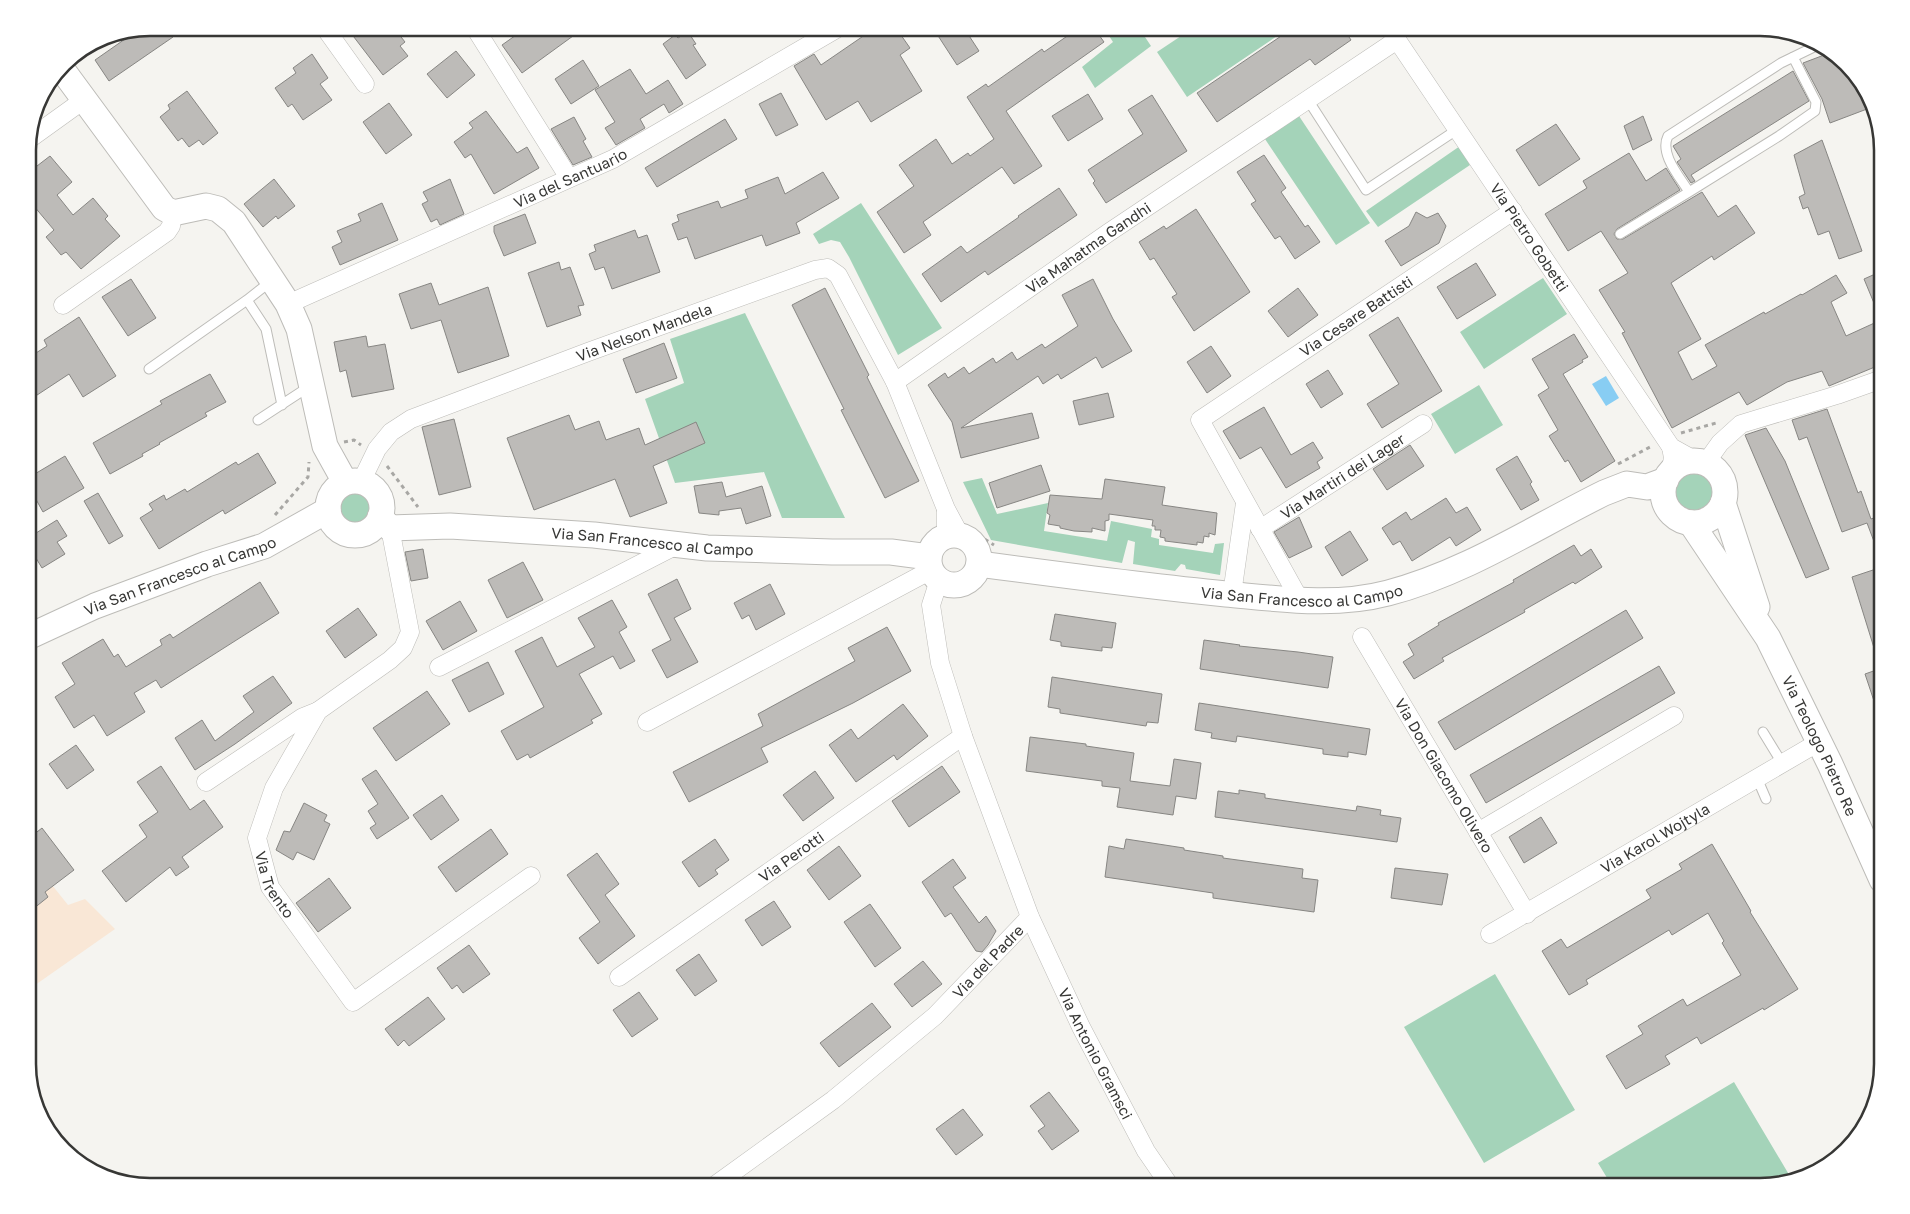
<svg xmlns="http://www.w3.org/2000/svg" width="1910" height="1214" viewBox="0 0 1910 1214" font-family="'Golos Text',sans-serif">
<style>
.industrial{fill:#f9e7d6}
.green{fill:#a4d3b9}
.water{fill:#88cdf3}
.building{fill:#bdbbb8;stroke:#878683}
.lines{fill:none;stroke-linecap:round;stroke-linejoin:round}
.lane-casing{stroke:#bdbcb8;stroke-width:11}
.street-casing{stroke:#bdbcb8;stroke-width:19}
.secondary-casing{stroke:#bdbcb8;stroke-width:27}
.path{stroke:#a8a7a4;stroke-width:3;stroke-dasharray:4 4;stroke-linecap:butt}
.lane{stroke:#fff;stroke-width:9}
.street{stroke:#fff;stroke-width:18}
.secondary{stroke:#fff;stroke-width:25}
.labels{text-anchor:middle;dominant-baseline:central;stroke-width:4.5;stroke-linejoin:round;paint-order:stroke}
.street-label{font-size:15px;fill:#373735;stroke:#fff}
.rim{fill:none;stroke:#373735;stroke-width:2.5}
</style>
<rect width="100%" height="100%" fill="#f5f4f0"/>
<path class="industrial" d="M28 855 68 905 85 899 115 929 28 990Z"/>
<path class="green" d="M1104 28H1139L1151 46 1095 88 1082 67 1113 42Z
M1193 28H1289L1187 97 1157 52Z
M1299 116 1370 223 1336 245 1265 139Z
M1460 146 1470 165 1378 227 1366 211Z
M861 203 942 328 898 355 849 257 840 242 831 240 819 244 813 234Z
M1543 278 1567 314 1484 369 1460 332Z
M745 313 845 518H782L764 472 675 483 645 399 684 383 670 339Z
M1479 385 1503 425 1455 454 1431 414Z
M1673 492a20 20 0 1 1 40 0a20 20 0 1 1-40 0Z
M982 478 997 514 1048 503 1044 531 1107 541 1111 521 1152 529 1151 537 1159 539V545L1213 553 1215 544 1224 543 1220 575 1186 569 1185 565 1181 564 1175 571 1133 564 1135 542 1128 540 1122 563 991 540 963 482Z
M337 507a18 18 0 1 1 36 0a18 18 0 1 1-36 0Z
M1495 974 1575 1110 1484 1163 1404 1027Z
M1734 1082 1791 1178 1760 1186H1612L1598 1163Z"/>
<path class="water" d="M1606 376 1619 398 1606 406 1592 384Z"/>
<path class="building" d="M150 28H166L173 37 109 81 95 60 138 30Z
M347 28H394L405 42 400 46 408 56 383 75Z
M526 28H584L522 73 502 45Z
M875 28H896L910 48 900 55 922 91 871 122 858 101 826 120 794 66 814 54 821 65Z
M933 28H964L979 51 957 65Z
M1079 28H1094L1104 42 1006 111 1042 166 1014 184 1002 167 923 222 931 235 904 253 877 212 914 186 899 165 936 139 952 164 968 153 970 156 994 139 967 97 986 84 988 87 1042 49 1044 52Z
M1293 28H1298L1303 34 1313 28H1343L1351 40 1315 65 1310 59 1217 122 1197 93Z
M688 32 696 44 693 45 706 65 686 79 663 44 675 35 678 38Z
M456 51 475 75 447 98 427 74Z
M1832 52 1855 77 1867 109 1830 123 1822 99 1803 63Z
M312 54 328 78 320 84 332 100 303 120 292 104 288 107 275 88 296 73 293 68Z
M583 60 599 86 571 104 555 79Z
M630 69 646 94 668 80 683 104 669 113 664 104 640 119 645 128 616 145 605 128 615 122 595 90Z
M1793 71 1809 101 1691 175 1695 181 1691 183 1677 162 1681 159 1673 146Z
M187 91 218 133 203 145 199 140 189 147 182 138 178 141 160 117 170 109 168 105Z
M781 93 798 125 776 136 759 104Z
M1088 94 1103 119 1068 141 1052 116Z
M1152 95 1187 151 1106 203 1093 183 1095 181 1088 170 1143 134 1128 110Z
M389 103 412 135 386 154 363 122Z
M486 111 517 153 527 147 539 168 494 194 471 154 465 158 454 142 473 128 469 123Z
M1643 116 1652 140 1633 150 1624 126Z
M574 117 586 139 583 141 592 157 573 165 551 129Z
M725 119 737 139 657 187 645 168Z
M1556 124 1580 159 1539 186 1516 150Z
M1822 140 1862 251 1839 259 1829 231 1818 235 1808 207 1803 209 1799 197 1805 194 1794 155Z
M1629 153 1646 181 1666 168 1680 190 1617 229 1614 234 1617 239H1623L1702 192 1718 217 1736 205 1755 233 1714 260 1712 256 1671 283 1701 339 1678 352 1692 380 1717 366 1705 345 1764 312 1765 314 1801 294 1802 295 1836 275 1847 293 1831 302 1846 336 1881 320 1864 279 1882 271V364L1829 386 1822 371 1787 382 1747 405 1739 392 1672 428 1622 333 1625 332 1599 290 1628 273 1601 231 1568 251 1545 214 1587 188 1583 181Z
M28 154 37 166 50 156 72 182 57 195 73 215 93 198 108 216 105 219 120 236 81 269 66 252 61 255 46 237 54 230 28 199Z
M1264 155 1286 188 1281 192 1305 227 1308 225 1320 242 1295 259 1280 236 1275 239 1251 204 1256 201 1237 172Z
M823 172 839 198 796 223 800 233 766 246 762 235 695 259 687 237 678 240 672 224 679 221 677 215 718 201 721 208 748 198 745 190 778 177 785 194Z
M274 179 295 206 278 219 276 216 263 227 244 204Z
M450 179 464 214 440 225 437 219 431 222 422 204 428 201 423 192Z
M1059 188 1077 215 988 275 985 271 941 302 922 274 961 246 967 253 1019 217 1018 216Z
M382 203 398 240 340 265 332 247 342 242 337 231 361 221 358 214Z
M1196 209 1250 292 1194 331 1172 297 1177 294 1154 258 1150 260 1139 242 1164 226 1166 229Z
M1416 212 1427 218 1438 213 1446 226 1439 243 1401 266 1385 241 1409 226Z
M525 214 536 243 504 256 494 232V226Z
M635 230 638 238 647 235 660 272 612 289 604 267 595 270 589 254 596 251 594 245Z
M559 262 561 270 570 267 584 305 578 306 581 315 547 327 528 273Z
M1476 263 1496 295 1457 319 1437 287Z
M131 279 156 318 128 336 102 297Z
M1093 279 1113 319 1132 351 1102 368 1096 357 1061 379 1058 374 1043 384 1038 376 961 428 1032 413 1039 438 961 458 952 422 928 385 945 373 948 378 964 367 969 374 993 358 996 363 1012 352 1017 360 1042 344 1045 348 1078 326 1062 295Z
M431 283 439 305 488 287 509 356 458 373 441 320 411 329 399 294Z
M825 288 869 375 867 377 919 481 885 498 841 410 844 409 792 305Z
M1298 288 1318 315 1288 337 1268 311Z
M79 317 116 376 83 397 69 374 28 401V358L47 346 44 340Z
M1398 317 1442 391 1382 428 1367 404 1399 384 1369 335Z
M1574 334 1588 357 1582 360 1583 362 1563 374 1615 461 1581 482 1568 460 1565 462 1549 436 1558 430 1538 395 1549 388 1532 359Z
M366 336 368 347 385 344 394 389 352 397 346 370 340 372 334 342Z
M664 343 677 378 636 393 623 359Z
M1211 346 1231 376 1207 393 1187 362Z
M1328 370 1343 394 1321 408 1306 384Z
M210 374 226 402 205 413 207 416 159 443 160 444 142 454 143 456 110 474 93 443 162 404 160 401Z
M1108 393 1114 417 1079 425 1073 401Z
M1264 407 1291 455 1313 442 1323 458 1317 462 1320 468 1286 488 1261 447 1240 459 1223 431Z
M1827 409 1858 493 1861 491 1871 519 1882 515V560H1881L1867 523 1842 532 1807 437 1799 440 1792 420Z
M569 415 575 430 599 421 606 440 639 428 645 445 696 422 705 443 653 466 667 503 630 517 615 479 534 510 507 438Z
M454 419 471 487 439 495 422 427Z
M1766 428 1785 461 1829 569 1806 578 1745 435Z
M1410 445 1424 466 1387 490 1373 469Z
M258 453 276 483 225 514 223 510 159 549 140 518 153 510 149 504 164 495 166 500 185 489 187 492 236 462 238 465Z
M65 456 84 488 43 512 28 485V478Z
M1517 456 1532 482 1530 484 1539 500 1521 510 1496 469Z
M1041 465 1050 491 997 508 989 483Z
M1105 479 1165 487 1162 505 1217 513 1215 535 1209 533V537L1204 536 1203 543 1197 542V545L1165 541V538L1160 537 1161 530H1155V526H1152L1153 520 1109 514V520L1105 521V531L1092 528V532L1074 531 1060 528V526L1048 524 1050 515 1047 513 1050 495 1102 499Z
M722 482 726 497 762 486 771 516 746 524 741 508 719 511V515L699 513 694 486Z
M98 493 123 536 109 544 84 501Z
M1446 498 1456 513 1467 507 1481 530 1456 546 1450 537 1412 561 1400 541 1393 545 1382 528 1406 512 1411 520Z
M1299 517 1312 547 1289 558 1274 532Z
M57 520 67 536 57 542 65 554 42 568 28 545V538Z
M1350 531 1368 560 1342 576 1325 547Z
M1574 545 1581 556 1591 549 1602 567 1575 584 1573 582 1524 610 1525 612 1442 658 1444 661 1414 679 1403 662 1414 655 1408 644 1439 625 1438 623 1514 582 1513 580Z
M423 549 428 578 411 581 405 552Z
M523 562 543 600 507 618 488 580Z
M1882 567V664H1879L1852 577Z
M677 579 691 609 674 618 698 662 667 678 652 650 671 640 648 594Z
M260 582 279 613 161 688 156 680 134 693 145 712 107 736 94 715 74 728 55 697 75 684 62 663 103 639 114 657 118 654 126 667 162 645 160 640 170 634 173 638Z
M770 584 785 614 756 630 749 615 742 619 734 603Z
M612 600 627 627 619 632 635 661 620 669 613 656 579 674 602 714 591 720 593 723 530 758 528 754 517 760 501 731 544 707 515 651 542 637 557 667 595 647 578 618Z
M460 601 477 631 443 650 426 621Z
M358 608 377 635 345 658 326 631Z
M1626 610 1643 638 1455 750 1438 722Z
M1055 614 1116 623 1112 648 1102 647V651L1061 646V642L1050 640Z
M887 627 911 671 853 703 761 748 768 762 689 802 673 772 763 726 758 714 855 661 848 648Z
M1204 640 1240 645 1239 646 1298 652 1333 657 1328 688 1200 669Z
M488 662 504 694 469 712 452 680Z
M1659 666 1675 693 1486 803 1470 775Z
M1882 668V719H1880L1865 674Z
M273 676 292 703 235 744 195 770 175 738 202 720 215 741 254 712 243 696Z
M1052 677 1162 694 1158 723 1147 722 1146 726 1060 713V709L1048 707Z
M427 691 450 724 396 761 373 728Z
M1199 703 1370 729 1366 755 1348 752V757L1323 754V749L1237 736 1236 742 1211 738 1212 733 1195 730Z
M903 704 928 736 897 760 894 755 856 782 829 745 851 729 858 739Z
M1030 737 1086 744V746L1134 753 1130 781 1170 786 1174 759 1201 763 1196 799 1176 796 1173 815 1117 807 1120 788 1102 786V781L1026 771Z
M76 745 94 770 67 789 49 764Z
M161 766 190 810 204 800 223 827 182 857 189 867 176 876 170 867 126 902 102 871 147 837 139 825 158 812 137 782Z
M942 766 960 792 909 827 892 801Z
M376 770 409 818 377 839 370 828 376 824 368 811 378 804 362 779Z
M815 771 834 798 803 821 783 795Z
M1239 790 1265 794V798L1356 811 1357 806 1381 810 1380 815 1401 818 1397 842 1215 817 1218 791 1239 794Z
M442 795 459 820 431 840 413 815Z
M304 803 327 815 324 821 330 824 314 860 297 852 293 860 276 850 284 831 290 832Z
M1541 817 1557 843 1524 863 1509 837Z
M42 828 74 870 45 892 48 897 28 913V839Z
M491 829 508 854 456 892 438 867Z
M715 839 729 860 715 870 718 874 699 887 682 862Z
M1126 839 1184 848V850L1223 856V858L1303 869 1302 878 1318 880 1314 912 1213 898V893L1105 877 1109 846 1124 849Z
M1712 844 1751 911 1750 912 1798 989 1764 1010 1763 1008 1701 1044 1697 1037 1665 1056 1670 1064 1626 1089 1606 1056 1643 1034 1638 1026 1683 999 1687 1006 1741 975 1722 943 1724 941 1708 913 1672 935 1669 930 1586 980 1588 984 1569 995 1542 951 1561 939 1567 948 1651 898 1646 890 1682 869 1679 864Z
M839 846 861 876 829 900 807 870Z
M597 853 619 884 605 895 635 936 598 964 579 938 600 922 567 875Z
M953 859 966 878 953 887 979 923 986 916 996 931 988 945 982 952 976 951 951 913 945 917 922 882Z
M1395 868 1448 874 1442 905 1391 898Z
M329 878 351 908 318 932 296 903Z
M774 901 791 927 762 946 745 920Z
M870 904 901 948 875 967 844 922Z
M469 945 490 974 463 993 457 985 452 989 437 968Z
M699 954 717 981 695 996 676 970Z
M923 961 942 984 912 1007 894 984Z
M639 992 658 1019 632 1037 613 1010Z
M428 997 445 1019 409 1046 404 1040 398 1046 385 1029Z
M872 1003 891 1027 839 1067 820 1043Z
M1049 1092 1079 1131 1052 1150 1038 1131 1045 1126 1030 1106Z
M963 1109 983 1135 956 1155 936 1129Z"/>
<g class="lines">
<g class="lane-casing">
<path id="lane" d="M1308 100 1366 190 1458 129
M1689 192 1779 136 1815 111 1816 102 1793 57
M1620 234 1689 192C1680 177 1659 154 1668 136L1781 63 1818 45
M247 300 266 329 282 405
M149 369 247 300 270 282
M258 420 310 386
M1763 732 1782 763
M1757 778 1766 799"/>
</g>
<g class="street-casing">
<g id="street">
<path d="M325 28 365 84"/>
<path d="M475 28 569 178"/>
<path id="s1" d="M1389 28 1671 447 1698 462"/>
<path d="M28 140 85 99"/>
<path id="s2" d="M288 304 613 159 838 28"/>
<path d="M63 305 167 232 171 226 173 213"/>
<path d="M1705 464 1720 443 1741 424 1837 395 1882 379"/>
<path d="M1670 473 1673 458 1671 447"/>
<path id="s3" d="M362 480 377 449 391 432 411 419 588 352 815 270 828 268 838 275 895 382"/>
<path id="s4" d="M390 528 410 632 403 648 390 660 318 711 274 788 257 838 270 887 353 1002 531 876"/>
<path id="s5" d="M1260 529 1423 424"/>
<path d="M946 537V510"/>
<path id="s6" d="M961 537 946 509 895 382 1108 233 1397 40"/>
<path id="s7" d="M939 580 931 605 940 663 963 736 1030 917 1081 1027 1146 1151 1170 1186"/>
<path d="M1232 594 1245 503"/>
<path id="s8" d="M1303 601 1296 593 1200 420 1513 211"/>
<path id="s9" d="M1362 637 1527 914"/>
<path d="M439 667 677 545"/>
<path d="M647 722 931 570"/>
<path d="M206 782 303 717 318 711"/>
<path d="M1478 832 1674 716"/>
<path id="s10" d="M1490 934 1819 742"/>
<path id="s11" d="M619 977 963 736"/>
<path id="s12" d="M714 1186 833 1100 935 1016 1030 917"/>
</g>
</g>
<g class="secondary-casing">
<g id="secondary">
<path d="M61 68 164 208 173 213 206 206 218 209 234 222 288 304 299 329 325 446 345 482"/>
<circle cx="1694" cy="492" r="31"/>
<circle cx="355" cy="508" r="27"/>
<path d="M1723 503 1757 607"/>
<path id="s13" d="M380 517 390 528 450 526 594 535 707 548 832 552H891L929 557"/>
<path id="s14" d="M1691 523 1768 638 1830 764 1882 880"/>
<circle cx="954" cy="560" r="25"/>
<path id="s15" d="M979 564C1061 575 1144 586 1226 594 1280 599 1335 607 1388 593 1465 573 1533 528 1604 493L1627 484 1647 487 1666 480"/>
<path id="s16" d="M28 637 95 606 207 564 264 546 328 510"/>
</g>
</g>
<path class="path" d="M1681 433 1716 423
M344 442 354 440 361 445
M1618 464 1652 446
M387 466 418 507
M275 515 308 477 309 462
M978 535 994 545"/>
<use href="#lane" class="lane"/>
<use href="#street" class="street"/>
<use href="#secondary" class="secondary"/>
</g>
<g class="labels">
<g class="street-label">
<text stroke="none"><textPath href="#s2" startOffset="309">Via del Santuario</textPath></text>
<text stroke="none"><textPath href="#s1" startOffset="252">Via Pietro Gobetti</textPath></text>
<text stroke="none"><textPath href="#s6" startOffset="404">Via Mahatma Gandhi</textPath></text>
<text stroke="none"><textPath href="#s8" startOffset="396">Via Cesare Battisti</textPath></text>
<text stroke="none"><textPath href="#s3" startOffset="329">Via Nelson Mandela</textPath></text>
<text stroke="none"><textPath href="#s5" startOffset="98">Via Martiri dei Lager</textPath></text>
<text stroke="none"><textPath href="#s13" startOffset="278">Via San Francesco al Campo</textPath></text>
<text stroke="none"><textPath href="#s16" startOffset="164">Via San Francesco al Campo</textPath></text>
<text stroke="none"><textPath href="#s15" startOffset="325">Via San Francesco al Campo</textPath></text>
<text stroke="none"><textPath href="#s14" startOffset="258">Via Teologo Pietro Re</textPath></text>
<text stroke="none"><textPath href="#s9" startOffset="161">Via Don Giacomo Olivero</textPath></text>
<text stroke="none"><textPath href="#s10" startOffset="191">Via Karol Wojtyla</textPath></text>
<text stroke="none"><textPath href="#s11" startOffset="210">Via Perotti</textPath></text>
<text stroke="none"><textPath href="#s4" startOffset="421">Via Trento</textPath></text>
<text stroke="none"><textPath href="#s12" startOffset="355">Via del Padre</textPath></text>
<text stroke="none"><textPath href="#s7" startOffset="506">Via Antonio Gramsci</textPath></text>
</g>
</g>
<path d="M0 0H1910V1214H0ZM150 36H1760A114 114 0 0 1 1874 150V1064A114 114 0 0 1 1760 1178H150A114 114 0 0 1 36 1064V150A114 114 0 0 1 150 36Z" fill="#fff" fill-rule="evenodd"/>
<path class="rim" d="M150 36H1760A114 114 0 0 1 1874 150V1064A114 114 0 0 1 1760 1178H150A114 114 0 0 1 36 1064V150A114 114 0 0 1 150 36Z"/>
</svg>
